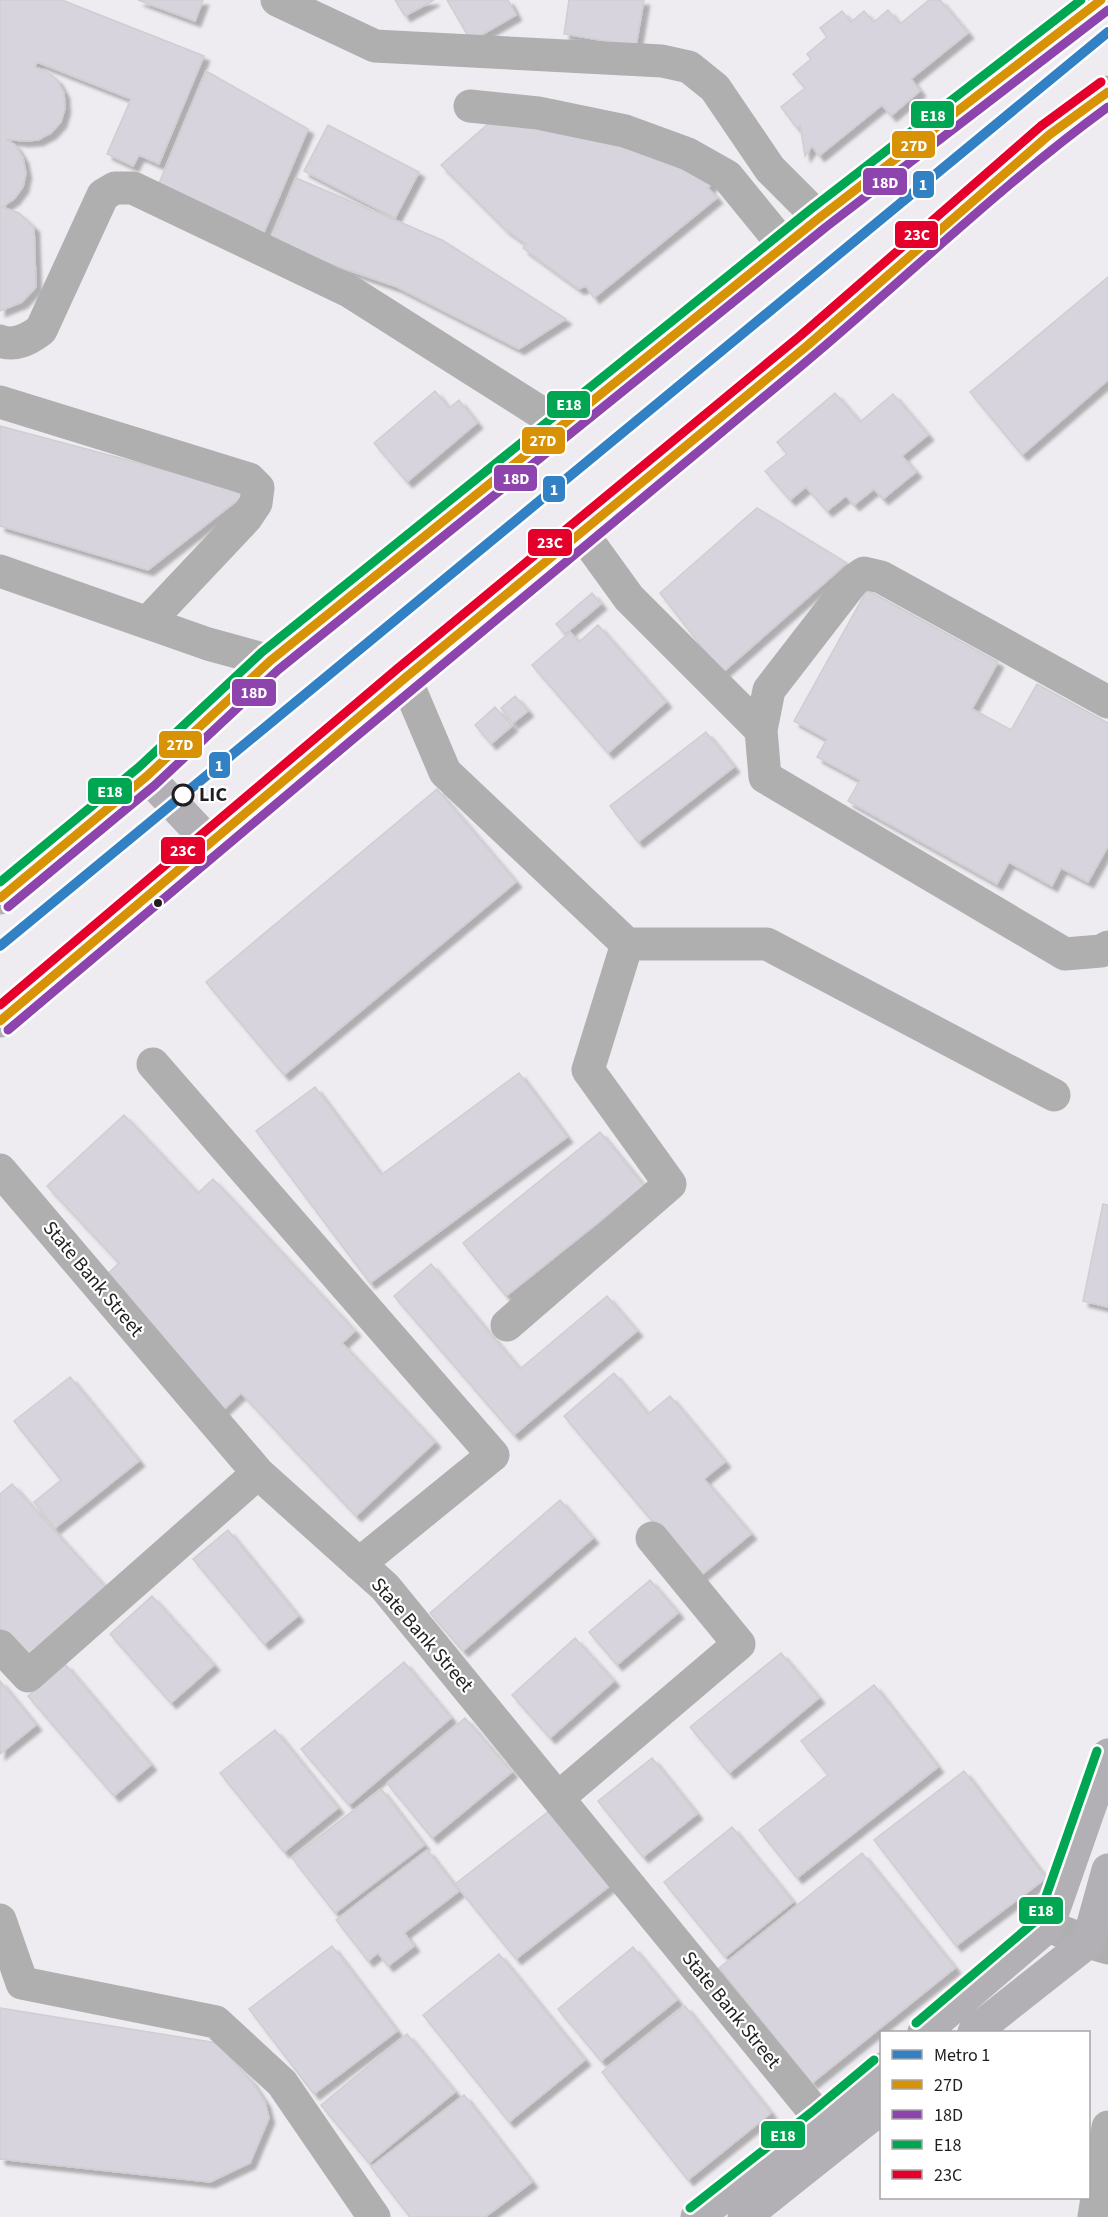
<svg xmlns="http://www.w3.org/2000/svg" width="1108" height="2217" viewBox="0 0 1108 2217" font-family="'Source Sans 3',sans-serif">
<style>
.building{fill:#d7d4dd;stroke:#cfced1;stroke-width:1.5;filter:url(#shadow)}
.lines{fill:none;stroke-linecap:round;stroke-linejoin:round}
.minor{stroke:#afafb0;stroke-width:33}
.major{stroke:#b2b0b4;stroke-width:33}
.bus-1-casing{stroke:#fff;stroke-width:14}
.bus-2-casing{stroke:#fff;stroke-width:14}
.bus-3-casing{stroke:#fff;stroke-width:14}
.bus-4-casing{stroke:#fff;stroke-width:14}
.bus-1{stroke:#d79205;stroke-width:9}
.bus-2{stroke:#8e44ad;stroke-width:9}
.bus-3{stroke:#00a651;stroke-width:9}
.bus-4{stroke:#e4002b;stroke-width:9}
.metro-1-casing{stroke:#fff;stroke-width:15}
.metro-1{stroke:#3281c4;stroke-width:10}
.stop-dot{fill:#fff;stroke:#201e21;stroke-width:3}
.bus-dot{fill:#201e21;stroke:#fff;stroke-width:2}
.labels{text-anchor:middle;dominant-baseline:central;stroke-width:4.5;stroke-linejoin:round;paint-order:stroke}
.stop-label{font-size:20px;font-weight:bold;fill:#201e21;stroke:#fff;text-anchor:start}
.street-label{font-size:20px;fill:#201e21;stroke:#fff}
.line-badge{stroke:#fff;stroke-width:2}
.badge-label{font-size:16px;text-anchor:middle;font-weight:bold;fill:#fff}
</style>
<defs>
<filter id="shadow"><feDropShadow dx="5.5" dy="5.5" stdDeviation="1.5" flood-color="#0004"/></filter>
</defs>
<rect width="100%" height="100%" fill="#eeecf0"/>
<path class="building" d="M0 0H62L204 56 159 164 139 155 133 166 107 154 131 99 37 62 35 67 46 71 57 80 64 93 65 108 61 122 51 133 38 140 23 141 6 139 15 145 23 158 26 173 23 187 14 199 2 207 19 213 34 227 36 287 22 302 0 311Z
M138 0H203L195 21Z
M395 0H434L405 16Z
M447 0H508L516 15 471 41Z
M569 0H644L636 46 564 34Z
M929 0H940L968 33 911 79 920 91 891 116 882 105 819 156 812 146 805 156 800 125 797 128 781 107 805 88 793 74 811 59 807 54 827 37 820 28 842 11 851 22 864 11 874 22 888 10 900 24Z
M206 71 308 129 259 244 157 188Z
M497 116 673 157 715 181 708 188 717 198 594 298 586 286 579 289 523 248 526 244 505 229 441 165Z
M328 125 419 172 395 218 304 171Z
M296 178 442 240 566 319 519 349 397 287 270 243Z
M1108 277V380L1022 455 970 392Z
M435 391 449 408 459 400 477 423 407 482 374 443Z
M835 393 860 422 893 394 928 435 902 456 916 472 883 499 874 489 854 505 846 496 827 511 806 487 790 500 765 471 787 454 777 442Z
M0 426 248 492 148 570 0 526Z
M757 508 847 563 722 673 660 593Z
M867 590 998 662 972 709 1011 730 1037 684 1108 723V846L1088 882 1061 868 1052 886 1009 862 997 884 848 801 860 780 817 757 827 739 794 721Z
M592 593 601 604 565 634 556 624Z
M598 625 666 702 608 753 532 665 570 632 579 642Z
M515 696 528 711 513 723 501 708Z
M495 707 512 726 491 744 475 725Z
M706 732 734 767 638 842 610 806Z
M437 789 516 882 284 1075 206 982Z
M519 1073 567 1137 370 1283 256 1131 315 1087 381 1175Z
M124 1115 198 1193 213 1179 355 1331 342 1343 435 1442 356 1516 241 1393 221 1412 99 1282 119 1263 47 1186Z
M600 1132 644 1186 506 1296 463 1243Z
M1103 1204 1108 1205V1307L1083 1301Z
M431 1264 520 1369 607 1296 637 1331 514 1435 394 1296Z
M614 1373 648 1414 670 1396 725 1462 704 1479 751 1534 699 1577 564 1416Z
M70 1377 139 1461 55 1528 34 1502 61 1480 14 1421Z
M12 1484 109 1591 31 1662 0 1628V1494Z
M560 1500 593 1538 463 1651 430 1613Z
M228 1530 298 1616 264 1644 193 1559Z
M650 1580 678 1613 617 1665 589 1632Z
M152 1596 214 1665 171 1703 110 1634Z
M575 1638 614 1681 550 1738 512 1695Z
M781 1653 819 1698 729 1773 690 1727Z
M404 1662 451 1718 349 1805 301 1749Z
M65 1664 151 1765 114 1796 28 1696Z
M0 1681 36 1725 0 1754Z
M874 1685 938 1767 797 1878 759 1830 828 1775 801 1741Z
M465 1718 512 1772 432 1838 387 1783Z
M275 1730 338 1808 284 1852 220 1773Z
M652 1758 697 1814 643 1857 598 1801Z
M964 1771 1046 1878 956 1946 874 1840Z
M381 1789 424 1845 335 1913 292 1858Z
M553 1808 612 1884 516 1959 455 1884Z
M732 1827 793 1902 725 1957 664 1882Z
M427 1850 459 1891 404 1933 414 1946 388 1966 378 1953 368 1961 336 1920Z
M862 1853 955 1968 812 2083 719 1968Z
M332 1946 397 2031 314 2094 249 2009Z
M633 1947 677 2000 601 2061 558 2009Z
M499 1954 585 2060 509 2122 423 2015Z
M685 2006 771 2113 688 2180 602 2072Z
M0 2008 217 2043 251 2081 265 2102 269 2118 250 2163 210 2182 0 2159Z
M407 2034 455 2092 369 2163 321 2105Z
M464 2095 532 2182 485 2217H410L371 2167Z"/>
<g class="lines">
<path class="minor" d="M277 0 375 46 662 61 689 67 715 88 770 169 819 218
M470 106 538 113 625 131 688 154 727 176 784 246
M0 341C15 347 29 339 41 330L103 195 115 188H133L349 291 562 426
M0 402 249 479 258 488 256 503 246 518 148 622
M582 533 629 598 761 730
M0 571 208 644 270 661
M405 678 445 772 627 944 588 1070 670 1184 507 1325
M1108 702 881 577 864 573 854 580 769 690 761 730 765 777 1065 954 1101 951 1108 947
M627 944H767L1054 1095
M153 1064 493 1455 359 1564
M0 1170 258 1473 385 1587 821 2120
M0 1646 28 1676 258 1473
M558 1798 739 1644 652 1538
M0 1920 22 1983 216 2022 282 2083 374 2217
M1048 1926 1088 1942 1108 1948
M1094 2217 1108 2127"/>
<path class="major" d="M147 776 210 843
M0 898 147 776 270 661 819 218 1101 0
M0 1021 405 678 808 345 1049 135 1108 92
M924 2032 1048 1926 1108 1755
M974 2032 1088 1942 1108 1870
M697 2217 821 2120 882 2069
M744 2217 882 2107"/>
<g class="bus-1-casing">
<path id="bus-1" d="M0 898 147 776 270 661 819 218 1101 0
M0 1021 405 678 808 345 1049 135 1108 92"/>
</g>
<g class="bus-2-casing">
<path id="bus-2" d="M8 907 155 785 278 670 826 227 1108 10
M8 1030C269 809 530 590 794 372 899 285 997 188 1108 107"/>
</g>
<g class="bus-3-casing">
<path id="bus-3" d="M0 882 139 767 262 652 811 209 1081 0
M916 2023 1038 1919 1097 1751
M690 2208 813 2111 874 2060"/>
</g>
<g class="bus-4-casing">
<path id="bus-4" d="M0 1005 397 669 800 336 1041 126 1101 82"/>
</g>
<use href="#bus-1" class="bus-1"/>
<use href="#bus-2" class="bus-2"/>
<use href="#bus-3" class="bus-3"/>
<use href="#bus-4" class="bus-4"/>
<g class="metro-1-casing">
<path id="metro-1" d="M0 946 1108 32"/>
</g>
<use href="#metro-1" class="metro-1"/>
</g>
<circle class="stop-dot" cx="183" cy="795" r="10"/>
<circle class="bus-dot" cx="158" cy="903" r="5"/>
<g class="labels">
<g class="stop-label">
<text x="199" y="795">LIC</text>
</g>
<g class="street-label">
<text transform="translate(93 1279) rotate(50)">State Bank Street</text>
<text transform="translate(422 1635) rotate(49)">State Bank Street</text>
<text transform="translate(731 2010) rotate(51)">State Bank Street</text>
</g>
</g>
<g class="line-badge">
<rect x="910" y="100" width="45" height="29" rx="6" fill="#00a651"/>
<rect x="891" y="130" width="45" height="29" rx="6" fill="#d79205"/>
<rect x="862" y="167" width="46" height="29" rx="6" fill="#8e44ad"/>
<rect x="912" y="170" width="23" height="29" rx="6" fill="#3281c4"/>
<rect x="894" y="220" width="45" height="29" rx="6" fill="#e4002b"/>
<rect x="546" y="390" width="45" height="29" rx="6" fill="#00a651"/>
<rect x="521" y="426" width="45" height="29" rx="6" fill="#d79205"/>
<rect x="493" y="464" width="45" height="28" rx="6" fill="#8e44ad"/>
<rect x="542" y="475" width="24" height="28" rx="6" fill="#3281c4"/>
<rect x="527" y="528" width="46" height="29" rx="6" fill="#e4002b"/>
<rect x="231" y="678" width="46" height="29" rx="6" fill="#8e44ad"/>
<rect x="158" y="730" width="45" height="29" rx="6" fill="#d79205"/>
<rect x="208" y="751" width="23" height="28" rx="6" fill="#3281c4"/>
<rect x="87" y="777" width="46" height="28" rx="6" fill="#00a651"/>
<rect x="160" y="836" width="46" height="29" rx="6" fill="#e4002b"/>
<rect x="1018" y="1896" width="46" height="29" rx="6" fill="#00a651"/>
<rect x="760" y="2120" width="46" height="29" rx="6" fill="#00a651"/>
</g>
<g class="badge-label">
<text x="933" y="121">E18</text>
<text x="914" y="151">27D</text>
<text x="885" y="188">18D</text>
<text x="923" y="190">1</text>
<text x="917" y="240">23C</text>
<text x="569" y="410">E18</text>
<text x="543" y="446">27D</text>
<text x="516" y="484">18D</text>
<text x="554" y="495">1</text>
<text x="550" y="548">23C</text>
<text x="254" y="698">18D</text>
<text x="180" y="750">27D</text>
<text x="219" y="771">1</text>
<text x="110" y="797">E18</text>
<text x="183" y="856">23C</text>
<text x="1041" y="1916">E18</text>
<text x="783" y="2141">E18</text>
</g>
<rect x="880" y="2031" width="210" height="168" fill="#ffffff" stroke="#a6a5a6" stroke-width="1.5"/>
<rect x="892" y="2050" width="30" height="9" fill="#3281c4" stroke="#a6a5a6" stroke-width="1.5"/>
<text x="934" y="2061" font-size="18" fill="#201e21">Metro 1</text>
<rect x="892" y="2080" width="30" height="9" fill="#d79205" stroke="#a6a5a6" stroke-width="1.5"/>
<text x="934" y="2091" font-size="18" fill="#201e21">27D</text>
<rect x="892" y="2110" width="30" height="9" fill="#8e44ad" stroke="#a6a5a6" stroke-width="1.5"/>
<text x="934" y="2121" font-size="18" fill="#201e21">18D</text>
<rect x="892" y="2140" width="30" height="9" fill="#00a651" stroke="#a6a5a6" stroke-width="1.5"/>
<text x="934" y="2151" font-size="18" fill="#201e21">E18</text>
<rect x="892" y="2170" width="30" height="9" fill="#e4002b" stroke="#a6a5a6" stroke-width="1.5"/>
<text x="934" y="2181" font-size="18" fill="#201e21">23C</text>
</svg>
